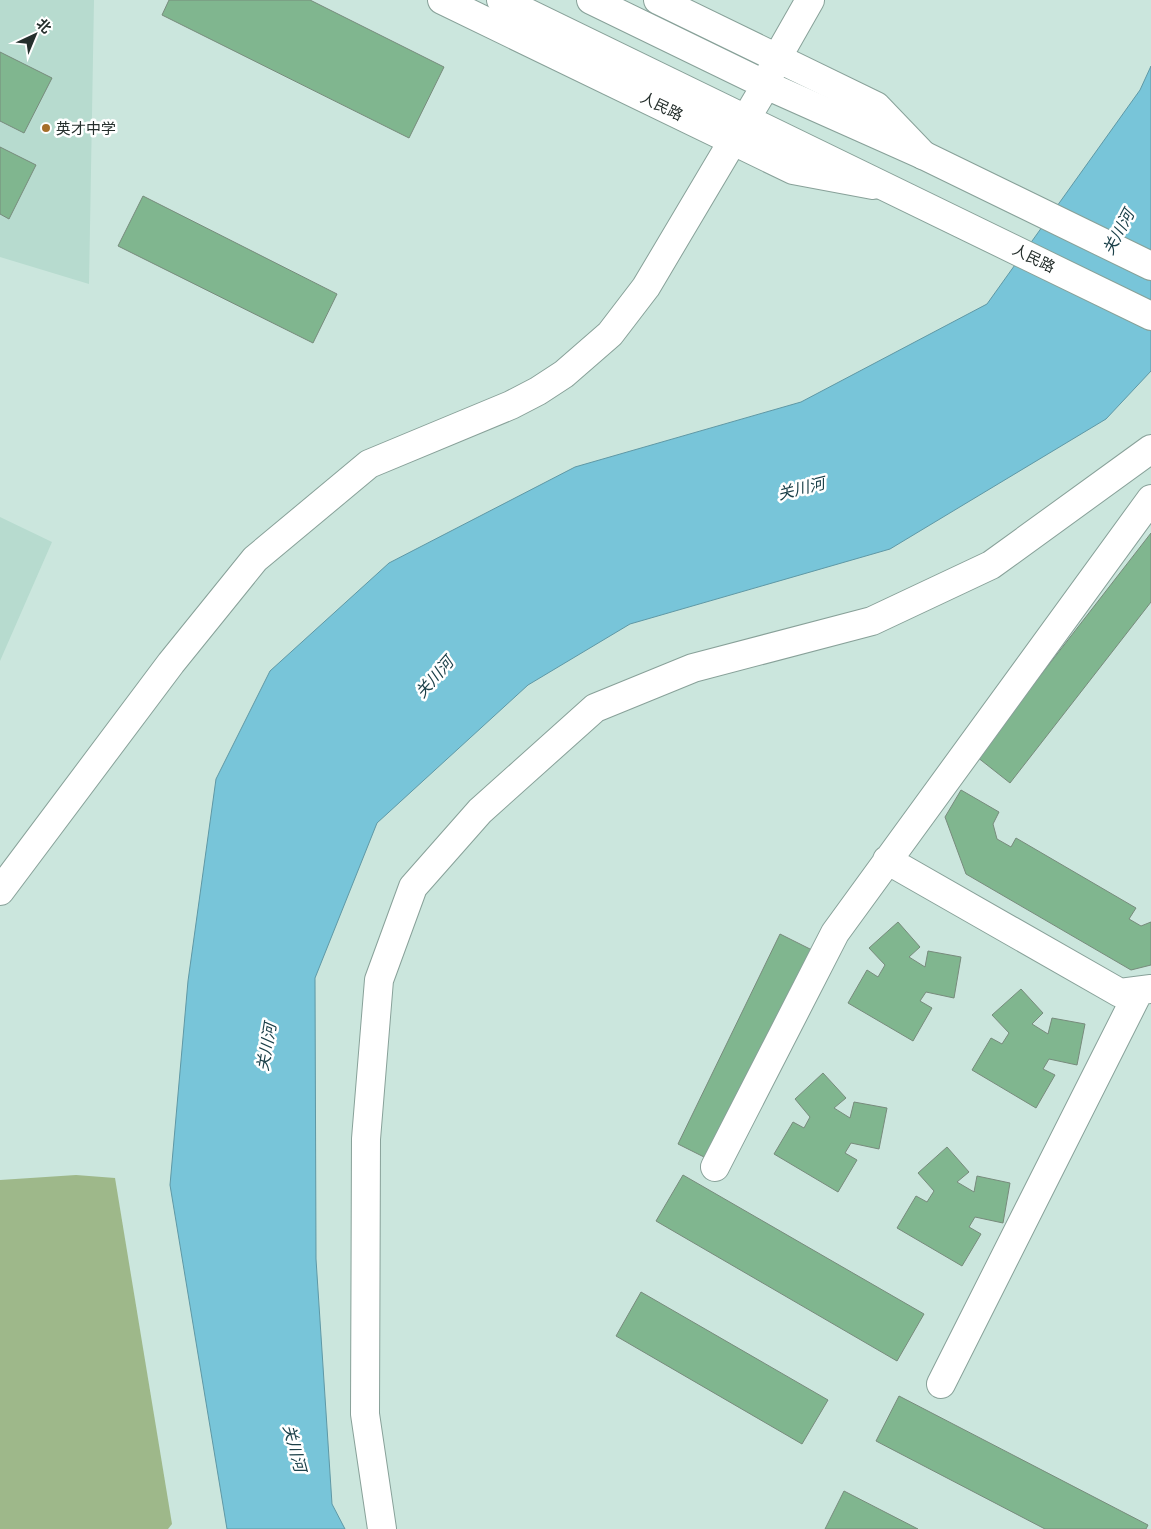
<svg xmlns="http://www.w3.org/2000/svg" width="1151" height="1529" viewBox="0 0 1151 1529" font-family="Quicksand,'Noto Sans SC',sans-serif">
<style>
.built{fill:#b7dbcf}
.green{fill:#9eb88a}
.water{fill:#78c5d9;stroke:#5f98a5}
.building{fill:#80b68f;stroke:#778b7c}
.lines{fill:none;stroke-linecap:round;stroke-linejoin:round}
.minor-casing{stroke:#88a199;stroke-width:30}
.secondary-casing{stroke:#88a199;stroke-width:30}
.minor{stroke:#fff;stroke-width:28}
.secondary{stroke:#fff;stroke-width:28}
.poi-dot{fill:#a56f2a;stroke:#fff;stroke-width:2}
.labels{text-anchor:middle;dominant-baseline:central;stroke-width:5;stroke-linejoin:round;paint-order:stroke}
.street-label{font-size:15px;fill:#252f2c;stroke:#fff}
.poi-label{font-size:15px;fill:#252f2c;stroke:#fff;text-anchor:start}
.water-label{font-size:16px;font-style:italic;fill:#1b4049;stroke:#fff}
</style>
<rect width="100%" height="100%" fill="#cbe6dd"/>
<path class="built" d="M0 0H94L89 284 0 257Z
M0 517 52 542 0 661Z"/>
<path class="green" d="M76 1175 115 1178 172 1524 168 1529H0V1180Z"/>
<path class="water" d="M1151 66V371L1106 419 890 549 630 624 528 685 377 823 315 978 316 1259 332 1504 345 1529H227L170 1185 188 981 216 779 270 671 389 563 575 467 801 402 987 304 1140 90Z"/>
<path class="building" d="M169 0H310L444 67 409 138 162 15Z
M0 52 52 78 24 133 0 121Z
M0 147 36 165 9 219 0 214Z
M143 196 337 294 313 343 118 246Z
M1151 533V602L1010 783 977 757Z
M961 790 999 812 993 824 997 839 1011 847 1016 838 1136 908 1129 919 1141 926 1151 922V965L1131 970 966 874 945 817Z
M898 922 920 947 909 957 925 967 928 951 961 957 954 998 926 992 920 1001 932 1008 913 1041 848 1003 867 970 878 977 885 965 869 948Z
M780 934 814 951 712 1161 678 1144Z
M1021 989 1043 1013 1032 1024 1048 1034 1052 1018 1085 1024 1077 1065 1049 1059 1043 1069 1055 1075 1036 1108 972 1070 991 1038 1002 1044 1009 1033 992 1015Z
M823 1073 846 1098 834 1108 850 1118 854 1102 887 1108 879 1149 851 1143 845 1153 857 1160 838 1192 774 1154 793 1122 804 1128 810 1117 795 1099Z
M947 1147 969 1172 957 1182 974 1192 977 1176 1010 1183 1003 1223 975 1217 969 1227 981 1234 962 1266 897 1228 916 1196 927 1202 934 1191 918 1173Z
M683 1175 924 1314 897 1361 656 1221Z
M641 1292 828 1400 802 1444 616 1336Z
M899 1396 1148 1525 1146 1529H1045L876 1441Z
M844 1491 918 1529H825Z"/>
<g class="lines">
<g class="minor-casing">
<path id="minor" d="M442 0 793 170 873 185
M658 0 876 106 923 155
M770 74 777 58 810 0
M887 860 1120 993 1151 989
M715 1167 835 933 1151 499
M941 1384 1139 991
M382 1529 365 1414 366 1139 379 980 413 887 480 811 595 708 693 668 872 621 991 565 1151 449"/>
</g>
<g class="secondary-casing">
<path id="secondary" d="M501 0 1151 316
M591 0 766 85 923 155 1151 266
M0 891 171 663 255 559 369 464 511 405 538 391 564 374 610 334 646 287 766 85"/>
</g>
<use href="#minor" class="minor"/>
<use href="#secondary" class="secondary"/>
</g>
<circle class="poi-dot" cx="46" cy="128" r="5"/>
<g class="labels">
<g class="street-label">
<text transform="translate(662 106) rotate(26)">人民路</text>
<text transform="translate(1034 258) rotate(26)">人民路</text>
</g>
<g class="poi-label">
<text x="56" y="128">英才中学</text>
</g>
<g class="water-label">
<text transform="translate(1118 232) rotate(-62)">关川河</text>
<text transform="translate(801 488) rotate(-14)">关川河</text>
<text transform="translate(434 677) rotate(-49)">关川河</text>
<text transform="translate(266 1047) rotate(-80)">关川河</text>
<text transform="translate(295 1448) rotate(75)">关川河</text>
</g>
</g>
<g transform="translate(35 35) rotate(44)" stroke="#ffffff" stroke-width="4" paint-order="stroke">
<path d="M0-4L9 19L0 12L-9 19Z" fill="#252f2c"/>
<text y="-8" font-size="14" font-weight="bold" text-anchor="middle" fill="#252f2c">北</text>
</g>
</svg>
